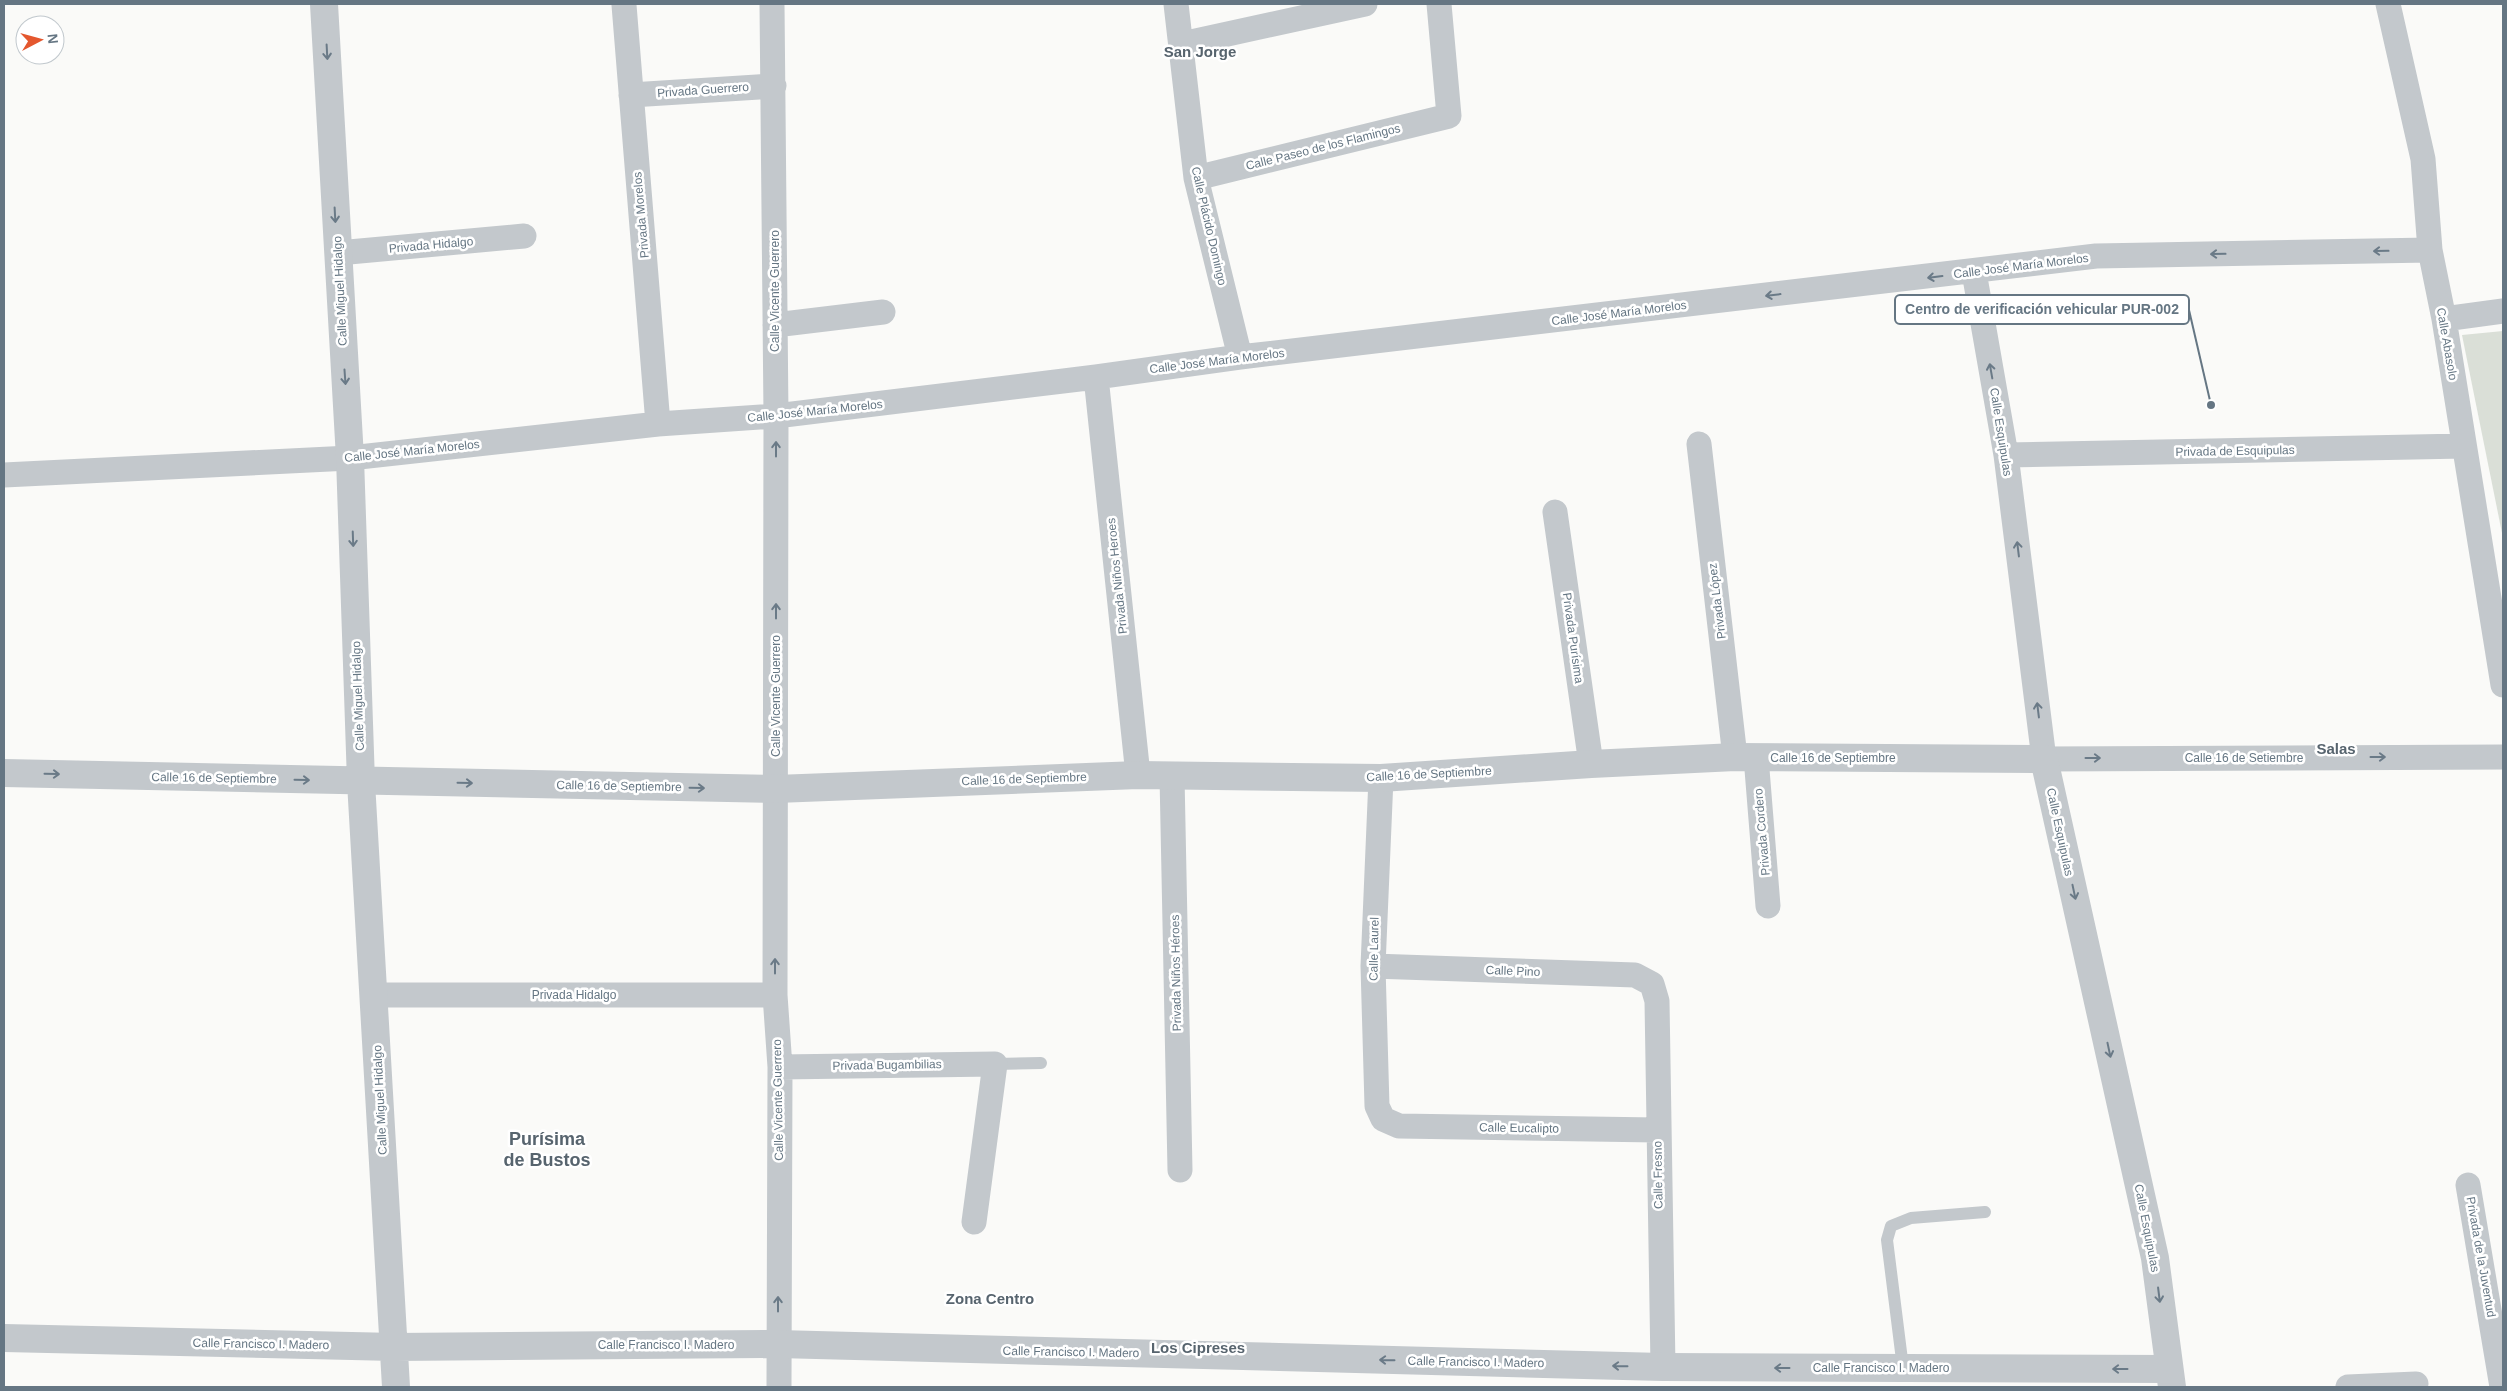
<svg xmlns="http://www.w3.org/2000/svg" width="2507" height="1391" viewBox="0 0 2507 1391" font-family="Arial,sans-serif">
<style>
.green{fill:#dadfd7}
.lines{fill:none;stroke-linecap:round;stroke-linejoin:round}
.service{stroke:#c3c8cc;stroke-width:12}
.minor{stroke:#c3c8cc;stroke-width:25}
.tertiary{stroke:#c3c8cc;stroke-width:28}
.oneway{stroke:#6a7a87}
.labels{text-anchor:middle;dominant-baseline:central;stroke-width:5;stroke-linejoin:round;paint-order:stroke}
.street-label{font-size:12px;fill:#657683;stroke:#fff}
.quarter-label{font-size:15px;font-weight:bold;fill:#57646e;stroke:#fff}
.district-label{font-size:18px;font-weight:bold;fill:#57646e;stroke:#fff}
.leader{fill:none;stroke:#657683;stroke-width:2}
.callout-dot{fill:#657683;stroke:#fff;stroke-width:2}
.callout{fill:#fff;stroke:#657683;stroke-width:2}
.callout-label{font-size:14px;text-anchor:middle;font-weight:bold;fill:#657683}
</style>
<rect width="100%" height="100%" fill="#fafaf8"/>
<path class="green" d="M2503 331V538L2462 335Z"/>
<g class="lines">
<path class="service" d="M995 1064 1041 1063
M1903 1368 1887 1240 1891 1226 1911 1218 1985 1212"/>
<path class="minor" d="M772 4 776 416 775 995 780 1067 779 1387
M1176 4 1196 178 1240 357
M2388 4 2423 159 2430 250 2444 319 2503 685
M624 5 658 424
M1182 44 1365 4
M631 95 774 86
M1196 178 1449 116 1439 4
M338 253 524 236
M1974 272 2006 455 2044 759 2503 757
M2444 319 2503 311
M775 325 883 312
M1096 377 1138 775
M1699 444 1735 757
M2006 455 2464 446
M4 475 350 458 658 424 776 416 1096 377 1240 357 2096 256 2430 250
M1555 512 1591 764
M1756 757 1768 906
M1172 776 1180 1170
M1381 778 1373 966 1377 1106 1383 1119 1399 1126 1657 1130
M1373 966 1635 975 1652 984 1657 1001 1663 1367
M374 995H775
M780 1067 995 1064 974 1222
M2468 1185 2502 1387
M2348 1387 2416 1384"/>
<path class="tertiary" d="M324 4 350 458 361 782 396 1387
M4 773 776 789 1138 775 1381 778 1591 764 1735 757 2044 759 2155 1258 2172 1387
M4 1338 395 1347 778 1344 1663 1367 2168 1369"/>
</g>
<defs><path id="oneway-shaft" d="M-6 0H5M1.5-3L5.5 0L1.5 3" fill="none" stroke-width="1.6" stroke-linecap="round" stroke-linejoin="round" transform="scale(1.25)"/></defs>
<g class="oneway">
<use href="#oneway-shaft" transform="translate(327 52) rotate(87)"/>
<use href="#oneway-shaft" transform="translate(335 215) rotate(87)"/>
<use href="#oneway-shaft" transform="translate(2381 251) rotate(179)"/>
<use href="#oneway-shaft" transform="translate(2218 254) rotate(179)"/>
<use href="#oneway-shaft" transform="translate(1935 277) rotate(173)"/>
<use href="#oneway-shaft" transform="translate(1773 295) rotate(173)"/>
<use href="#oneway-shaft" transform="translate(1991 371) rotate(-100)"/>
<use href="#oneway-shaft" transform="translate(345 377) rotate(86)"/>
<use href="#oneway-shaft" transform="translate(776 449) rotate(-90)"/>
<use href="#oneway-shaft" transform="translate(353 539) rotate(88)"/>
<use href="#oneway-shaft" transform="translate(2018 549) rotate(-97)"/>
<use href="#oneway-shaft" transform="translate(776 611) rotate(-90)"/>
<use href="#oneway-shaft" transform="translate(2038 710) rotate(-97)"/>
<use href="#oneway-shaft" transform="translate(2378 757)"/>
<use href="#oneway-shaft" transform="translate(2093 758)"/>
<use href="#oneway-shaft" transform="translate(52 774) rotate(1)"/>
<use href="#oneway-shaft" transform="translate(302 780) rotate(1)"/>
<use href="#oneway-shaft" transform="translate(465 783) rotate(1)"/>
<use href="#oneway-shaft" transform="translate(697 788) rotate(1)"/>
<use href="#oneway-shaft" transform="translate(2074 892) rotate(78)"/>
<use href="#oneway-shaft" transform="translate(775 966) rotate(-90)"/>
<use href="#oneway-shaft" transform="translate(2109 1050) rotate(78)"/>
<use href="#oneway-shaft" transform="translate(2159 1295) rotate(83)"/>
<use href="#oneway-shaft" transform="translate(778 1304) rotate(-90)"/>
<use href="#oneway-shaft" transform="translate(1387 1360) rotate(-179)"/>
<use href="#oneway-shaft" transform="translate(1620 1366) rotate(-179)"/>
<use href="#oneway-shaft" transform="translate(1782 1368) rotate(-180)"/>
<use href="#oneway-shaft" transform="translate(2120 1369) rotate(-180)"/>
</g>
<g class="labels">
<g class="street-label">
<text transform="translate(703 90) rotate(-4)">Privada Guerrero</text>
<text transform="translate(1323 147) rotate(-14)">Calle Paseo de los Flamingos</text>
<text transform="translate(641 215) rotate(-95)">Privada Morelos</text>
<text transform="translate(1209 226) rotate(77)">Calle Plácido Domingo</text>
<text transform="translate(431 245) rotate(-5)">Privada Hidalgo</text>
<text transform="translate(2021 266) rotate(-7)">Calle José María Morelos</text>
<text transform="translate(340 291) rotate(-93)">Calle Miguel Hidalgo</text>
<text transform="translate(775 291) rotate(-90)">Calle Vicente Guerrero</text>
<text transform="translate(1619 313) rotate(-7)">Calle José María Morelos</text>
<text transform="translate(2447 344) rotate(80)">Calle Abasolo</text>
<text transform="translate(1217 361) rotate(-7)">Calle José María Morelos</text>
<text transform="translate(815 411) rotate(-6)">Calle José María Morelos</text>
<text transform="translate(2001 432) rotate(81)">Calle Esquipulas</text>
<text transform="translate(412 451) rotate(-6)">Calle José María Morelos</text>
<text transform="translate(2235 451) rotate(-1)">Privada de Esquipulas</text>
<text transform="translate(1117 576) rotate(-96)">Privada Niños Heroes</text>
<text transform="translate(1717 601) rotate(-97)">Privada López</text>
<text transform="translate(1573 638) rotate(82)">Privada Purísima</text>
<text transform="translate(358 696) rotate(-92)">Calle Miguel Hidalgo</text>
<text transform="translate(776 696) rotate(-90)">Calle Vicente Guerrero</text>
<text x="1833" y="758">Calle 16 de Septiembre</text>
<text x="2244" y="758">Calle 16 de Setiembre</text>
<text transform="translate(1429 774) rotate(-3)">Calle 16 de Septiembre</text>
<text transform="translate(214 778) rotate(1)">Calle 16 de Septiembre</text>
<text transform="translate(1024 779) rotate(-2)">Calle 16 de Septiembre</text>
<text transform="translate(619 786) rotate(1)">Calle 16 de Septiembre</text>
<text transform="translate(1762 832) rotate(-95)">Privada Cordero</text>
<text transform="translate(2060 832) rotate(78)">Calle Esquipulas</text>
<text transform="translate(1374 949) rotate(-89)">Calle Laurel</text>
<text transform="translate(1513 971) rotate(2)">Calle Pino</text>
<text transform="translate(1176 973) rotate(-91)">Privada Niños Héroes</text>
<text x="574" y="995">Privada Hidalgo</text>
<text transform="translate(887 1065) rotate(-1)">Privada Bugambilias</text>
<text transform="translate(380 1100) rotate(-93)">Calle Miguel Hidalgo</text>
<text transform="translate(778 1100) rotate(-91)">Calle Vicente Guerrero</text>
<text transform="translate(1519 1128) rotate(1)">Calle Eucalipto</text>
<text transform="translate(1658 1175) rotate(-91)">Calle Fresno</text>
<text transform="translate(2147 1228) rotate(79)">Calle Esquipulas</text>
<text transform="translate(2481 1257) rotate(80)">Privada de la Juventud</text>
<text transform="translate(261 1344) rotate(1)">Calle Francisco I. Madero</text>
<text x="666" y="1345">Calle Francisco I. Madero</text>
<text transform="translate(1071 1352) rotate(1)">Calle Francisco I. Madero</text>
<text transform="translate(1476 1362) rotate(1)">Calle Francisco I. Madero</text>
<text x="1881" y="1368">Calle Francisco I. Madero</text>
</g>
<g class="quarter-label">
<text x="1200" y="51">San Jorge</text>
<text x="2336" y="748">Salas</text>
<text x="990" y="1298">Zona Centro</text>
<text x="1198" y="1347">Los Cipreses</text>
</g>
<g class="district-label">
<text x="547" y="1139">Purísima<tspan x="547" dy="21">de Bustos</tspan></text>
</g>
</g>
<path class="leader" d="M2211 405L2189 310"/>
<circle class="callout-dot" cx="2211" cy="405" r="5"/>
<rect class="callout" x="1895" y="295" width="294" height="29" rx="5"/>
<g class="callout-label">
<text x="2042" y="314">Centro de verificación vehicular PUR-002</text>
</g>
<rect width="2507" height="1391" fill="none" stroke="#657683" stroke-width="10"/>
<g transform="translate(40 40) rotate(84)"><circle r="24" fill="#ffffff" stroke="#c1c8cd"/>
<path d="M0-4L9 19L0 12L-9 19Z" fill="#e4572e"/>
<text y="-8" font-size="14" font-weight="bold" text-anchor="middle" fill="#657683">N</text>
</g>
</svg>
